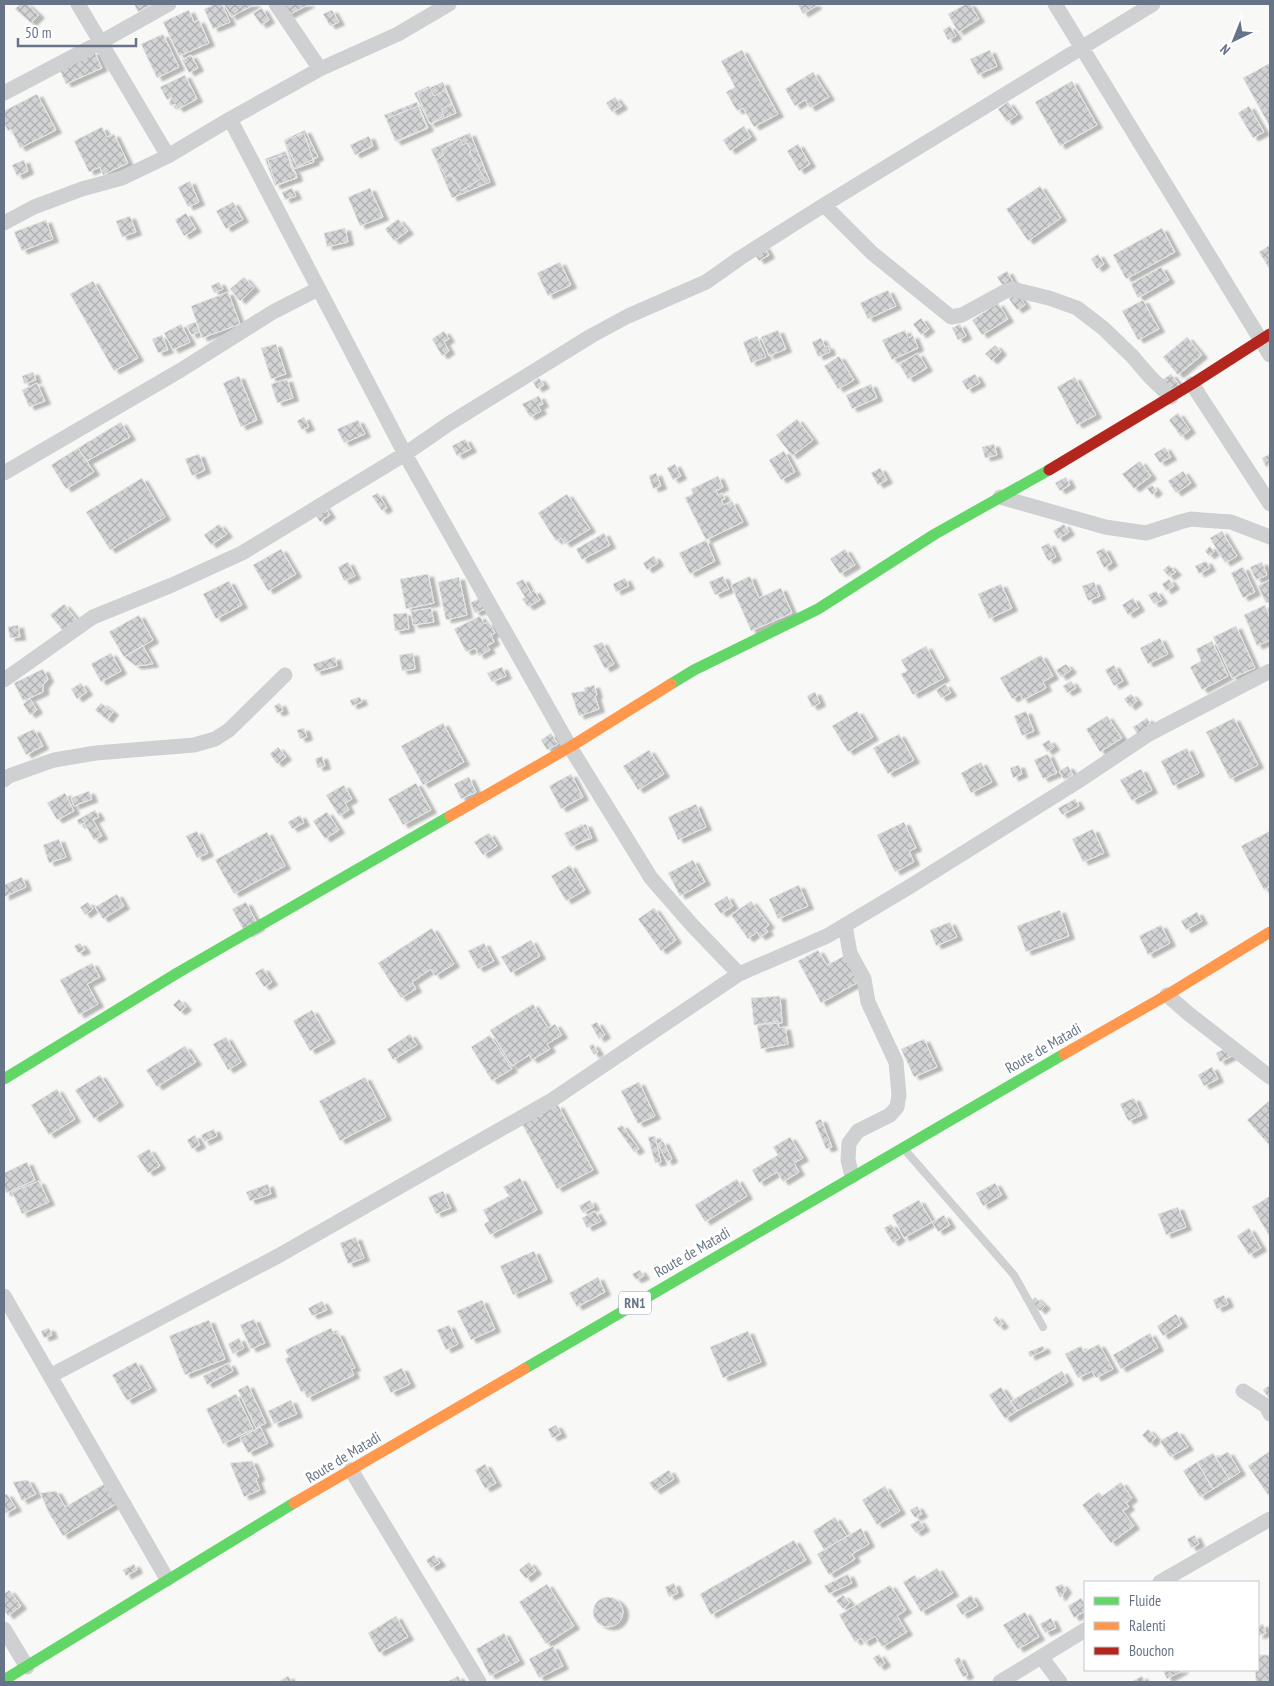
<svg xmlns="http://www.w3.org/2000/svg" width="1274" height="1686" viewBox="0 0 1274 1686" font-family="'PT Sans Narrow',sans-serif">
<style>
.building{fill:url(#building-cross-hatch);stroke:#e7e7e6;filter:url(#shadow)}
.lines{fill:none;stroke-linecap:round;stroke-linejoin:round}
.lane{stroke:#cfd0d2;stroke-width:8}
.street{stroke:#cfd0d2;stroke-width:15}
.fast{stroke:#63d668;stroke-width:11}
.slow{stroke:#ff974d;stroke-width:11}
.jam{stroke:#b3261e;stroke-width:11}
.labels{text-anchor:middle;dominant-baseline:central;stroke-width:5;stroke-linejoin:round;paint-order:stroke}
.shield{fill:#fff;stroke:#959eab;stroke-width:1}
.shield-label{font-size:14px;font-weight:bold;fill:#677487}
.street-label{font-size:15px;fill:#677487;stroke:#fff}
</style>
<defs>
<pattern id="building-cross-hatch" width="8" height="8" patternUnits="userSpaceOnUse" patternTransform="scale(1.25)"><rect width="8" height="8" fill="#d2d3d4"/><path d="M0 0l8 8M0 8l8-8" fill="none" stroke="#aeb0b2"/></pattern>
<filter id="shadow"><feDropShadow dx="5.5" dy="3" stdDeviation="1" flood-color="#0004"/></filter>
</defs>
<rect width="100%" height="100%" fill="#f8f8f7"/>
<path class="building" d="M20 4H27L39 15 31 23 15 9Z
M134 4H153L138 12Z
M215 4H222L230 22 213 29 204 9Z
M224 4H255L231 17Z
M282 4H309L287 16Z
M800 4H815L816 6 803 14 798 5Z
M966 4H970L979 19 958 32 948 14Z
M262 8 269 20 261 25 253 13Z
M189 10 194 22 199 20 209 43 179 56 163 22Z
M332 10 339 22 330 26 323 14Z
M950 26 956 36 948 40 943 30Z
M163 34 179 67 157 78 141 44Z
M742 50 778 114 754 127 743 108 737 111 726 92 735 87 721 61Z
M990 50 997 66 978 75 970 59Z
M94 51 102 68 66 84 58 66Z
M191 55 198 68 189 73 182 60Z
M1270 63V127L1243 78Z
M813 72 829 97 810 108 805 100 795 106 785 89Z
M185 75 197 99 178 109 175 104 171 106 169 103 172 97 167 100 160 87Z
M1072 81 1097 125 1060 146 1035 102Z
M443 82 456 113 430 124 417 93Z
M429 86 434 96 445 90 452 104 441 109 444 116 430 124 414 93Z
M37 94 56 130 20 148 11 129 8 131 4 123V111Z
M615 97 622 106 612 112 606 103Z
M417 102 428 128 396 142 384 115Z
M1008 102 1017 115 1007 122 998 109Z
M418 106 427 128 395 141 386 119Z
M1249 106 1264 132 1253 138 1238 113Z
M744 126 751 137 730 151 723 140Z
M102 127 107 137 114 134 128 163 103 175 100 167 89 172 74 141Z
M305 130 318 157 297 167 284 140Z
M304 133 314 162 294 169 284 141Z
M470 133 490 182 452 198 431 149Z
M369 136 373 146 355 155 350 145Z
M460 139 463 145 467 143 471 151 469 152 484 177 461 191 451 174 446 177 436 160 444 155 441 150Z
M798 144 810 164 799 171 787 151Z
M286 151 296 178 275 186 265 159Z
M287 154 293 172 295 171 297 178 276 185 268 160Z
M24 160 28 171 17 176 12 165Z
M190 181 199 202 188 207 178 187Z
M1040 186 1061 218 1028 241 1006 209Z
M292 188 296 196 285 200 282 192Z
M370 188 383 217 360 226 348 197Z
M233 202 243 219 226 229 216 211Z
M186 213 196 229 184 236 175 220Z
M130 216 136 232 122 237 116 221Z
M398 219 408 231 394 241 385 229Z
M46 220 53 239 22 251 14 232Z
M345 228 348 242 327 247 324 233Z
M1162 228 1175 252 1126 279 1113 255Z
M1270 245V270L1259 252Z
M764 246 769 255 759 261 753 252Z
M1098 254 1104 264 1097 269 1091 259Z
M560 262 571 285 548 296 537 273Z
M1161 267 1169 280 1138 298 1131 284Z
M1007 271 1014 284 1005 289 997 277Z
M244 277 254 288 240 301 230 289Z
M93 281 138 358 114 371 70 294Z
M219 282 223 289 214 293 211 286Z
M888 290 896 306 868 319 860 303Z
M228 292 240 324 202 338 191 306Z
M1017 293 1025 305 1017 310 1009 299Z
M1143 300 1159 329 1138 340 1122 311Z
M998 303 1008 319 982 335 972 320Z
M921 318 929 329 921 335 913 324Z
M196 322 199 332 191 335 187 325Z
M181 324 190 342 173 350 164 333Z
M960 324 966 336 958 340 952 328Z
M778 330 786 349 769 356 761 337Z
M905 330 908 338 913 335 918 348 892 360 882 340Z
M444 331 449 339 444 342 449 351 442 356 432 339Z
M162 335 168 350 158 353 152 339Z
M757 336 766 357 751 363 743 342Z
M1187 337 1202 355 1178 375 1163 357Z
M821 338 825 347 828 346 830 352 818 357 812 342Z
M276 344 286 374 271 379 261 348Z
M995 345 1001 352 992 361 985 354Z
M918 353 927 368 908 379 899 364Z
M839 356 854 380 838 389 824 366Z
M33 372 36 380 24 384 22 376Z
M975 374 980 383 967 390 962 381Z
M1171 374 1180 386 1169 394 1159 382Z
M239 376 257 420 241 427 223 383Z
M1075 377 1096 415 1077 425 1057 387Z
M539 378 544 385 537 389 533 382Z
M287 379 293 398 277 403 271 384Z
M37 383 45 401 29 407 22 390Z
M871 384 877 398 852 409 846 395Z
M539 396 543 404 538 406 541 411 530 417 522 404Z
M1178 413 1190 430 1181 437 1169 420Z
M304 417 309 427 302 430 297 421Z
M797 419 813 440 792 456 776 435Z
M358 420 365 434 344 443 337 429Z
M121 422 130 437 87 461 78 448Z
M465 439 471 449 457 456 452 446Z
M994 444 997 455 985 458 982 447Z
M1165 447 1171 457 1160 463 1154 454Z
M78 448 94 472 66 489 51 465Z
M784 451 795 472 781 480 769 460Z
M199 454 205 470 192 476 185 459Z
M1270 454V465L1266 467 1262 458Z
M1140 461 1151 476 1134 489 1122 474Z
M675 464 681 476 673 480 667 468Z
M880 468 887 480 878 485 871 473Z
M1183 471 1191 483 1176 493 1168 481Z
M656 473 661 486 653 489 649 476Z
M718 476 723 487 716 491 718 495 722 493 725 499 721 500 724 505 732 501 743 522 706 540 685 498 693 494 691 489Z
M1066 477 1070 485 1060 491 1055 483Z
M142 478 165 517 110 550 86 512Z
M1152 485 1157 491 1152 495 1147 488Z
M378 493 387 508 382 511 372 496Z
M567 494 590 529 565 544 561 538 556 541 538 513Z
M324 506 330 515 320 522 314 512Z
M219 524 227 534 211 545 204 535Z
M1064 524 1069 532 1058 539 1053 531Z
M1222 531 1237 556 1225 563 1210 538Z
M604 533 610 545 582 560 576 549Z
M706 540 715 561 690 574 679 553Z
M1049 543 1056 557 1048 561 1041 547Z
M1210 546 1214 552 1209 556 1205 551Z
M1104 548 1112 563 1104 568 1096 552Z
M281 549 296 574 268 591 253 565Z
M845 549 855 565 840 574 830 559Z
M654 556 658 563 647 570 643 563Z
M1206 561 1210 568 1199 574 1195 566Z
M348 562 355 576 344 581 338 567Z
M1262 562 1267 575 1256 580 1250 567Z
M1169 565 1176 572 1169 577 1163 570Z
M1243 567 1255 592 1243 598 1231 573Z
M428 574 434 603 406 609 400 579Z
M723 576 729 589 715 595 709 582Z
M750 576 759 598 781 588 792 613 751 631 731 585Z
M459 577 467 615 446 620 438 582Z
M625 578 629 586 616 592 613 584Z
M523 579 531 593 534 590 540 600 528 607 522 599 525 597 516 583Z
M1169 579 1174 586 1166 591 1162 584Z
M1270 580V602L1266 603 1258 586Z
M229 581 242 605 216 619 203 594Z
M1094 582 1100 596 1088 601 1082 586Z
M1001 584 1012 608 989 619 978 594Z
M1156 591 1162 600 1154 604 1148 595Z
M480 598 485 609 475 613 470 603Z
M1133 598 1139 608 1128 615 1122 605Z
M64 604 77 620 63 631 50 615Z
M1265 605 1270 617V640L1257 646 1244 615Z
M431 608 434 622 413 625 411 611Z
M407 613 409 629 395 631 393 614Z
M139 615 153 640 124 657 109 632Z
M480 616 484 624 489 622 495 633 491 635 494 642 487 646 490 650 479 656 475 648 466 652 454 629Z
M18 625 20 637 10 638 8 627Z
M1236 626 1255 668 1232 678 1213 637Z
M1160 638 1168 654 1148 664 1140 648Z
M1212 641 1228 676 1202 690 1190 667 1201 661 1196 649Z
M602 642 614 664 605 669 593 646Z
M143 646 153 664 136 666 124 657Z
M926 646 944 678 913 695 901 674 907 671 901 660Z
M111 653 121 671 101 682 91 664Z
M413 653 415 669 402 671 399 655Z
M1041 655 1053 676 1043 682 1046 688 1023 700 1020 694 1012 699 1000 678Z
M335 657 337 666 316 672 313 664Z
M1066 664 1071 670 1061 677 1056 670Z
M1114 665 1123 681 1114 686 1105 670Z
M502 667 506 676 492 682 487 673Z
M43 669 48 679 43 685V692L23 701 14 683Z
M1071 681 1076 688 1067 693 1063 686Z
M81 683 87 692 77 699 71 689Z
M945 684 951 693 941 698 936 690Z
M594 685 597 695 595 696 599 709 579 716 571 693 585 691 584 688Z
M815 692 820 703 812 707 807 696Z
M1131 694 1137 701 1130 707 1124 699Z
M360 697 362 702 352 706 350 700Z
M30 699 37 710 30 715 23 704Z
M101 703 113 712 107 720 95 710Z
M280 703 283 711 277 713 274 706Z
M857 711 873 737 848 752 832 726Z
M1026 711 1034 731 1022 736 1014 716Z
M1107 716 1122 738 1100 752 1086 729Z
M1147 718 1152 726 1138 735 1133 727Z
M1234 718 1258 765 1230 779 1206 732Z
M443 723 464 762 423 785 401 746Z
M304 728 307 737 300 739 297 730Z
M34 729 43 746 26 755 17 737Z
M551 733 558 744 547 750 541 740Z
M899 734 914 760 888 774 873 748Z
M1049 740 1054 747 1047 752 1042 744Z
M278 747 286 757 277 764 270 754Z
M1187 748 1199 773 1173 786 1161 761Z
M649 750 664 774 638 790 623 766Z
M1048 754 1057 773 1043 779 1034 760Z
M322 756 325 766 318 768 315 759Z
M981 762 992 782 971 793 961 773Z
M1019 765 1022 774 1013 778 1010 768Z
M1068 766 1073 775 1064 780 1059 771Z
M1141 769 1152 790 1132 801 1120 780Z
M571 774 583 797 561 809 549 786Z
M469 777 476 792 461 799 454 784Z
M416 783 431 810 403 825 388 799Z
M344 785 352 799 345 803 349 810 339 816 326 795Z
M89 791 92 799 74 806 71 798Z
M65 793 74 811 57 820 47 803Z
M1075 799 1079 806 1062 815 1058 808Z
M696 804 706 827 678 840 668 817Z
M95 810 99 817 93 820 102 836 94 840 84 823 79 825 77 820Z
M327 812 339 830 325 839 313 821Z
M300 815 304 823 292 829 288 822Z
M904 822 916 848 909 851 914 862 895 872 877 835Z
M582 824 589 838 572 847 565 833Z
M586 824 592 838 571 847 564 833Z
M1093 829 1104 853 1083 862 1072 839Z
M197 831 208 853 197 858 186 836Z
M1270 831V886L1264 890 1241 846Z
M267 832 285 866 234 894 215 860Z
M489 833 497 846 483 855 474 842Z
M59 839 66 857 49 863 43 845Z
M693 860 705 882 680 896 668 873Z
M570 865 585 890 566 901 551 876Z
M22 877 26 887 4 897V885Z
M799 885 808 906 778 919 769 899Z
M117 894 124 906 103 919 95 907Z
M727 896 733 906 721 914 714 904Z
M751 901 769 925 765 928 768 932 760 937 757 932 748 939 731 915Z
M88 902 93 909 85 915 80 907Z
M246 902 259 927 246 934 232 909Z
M654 908 676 940 661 951 638 919Z
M1060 910 1069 936 1026 952 1017 926Z
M1197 912 1202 921 1186 930 1181 921Z
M950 922 957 937 936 946 930 930Z
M1161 925 1170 943 1148 955 1139 936Z
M432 928 454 964 435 976 431 969 412 982 416 989 401 998 378 963Z
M531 940 540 956 511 973 501 957Z
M80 943 85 950 78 953 74 946Z
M484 943 494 961 478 969 468 951Z
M818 950 827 965 850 953 864 979 821 1003 798 961Z
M92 963 100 977 87 984 98 1004 79 1015 60 980Z
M263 968 272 982 264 987 255 973Z
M780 996 782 1023 754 1025 751 998Z
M179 999 186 1007 180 1012 173 1005Z
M533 1004 548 1028 555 1024 562 1035 547 1044 550 1049 532 1060 529 1055 512 1066 490 1030Z
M312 1010 330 1040 310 1051 293 1021Z
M778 1021 779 1028 785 1027 788 1044 761 1049 757 1025Z
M597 1022 605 1035 599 1039 591 1025Z
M410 1034 417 1045 393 1060 387 1049Z
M490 1035 512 1069 492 1081 471 1047Z
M226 1037 241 1062 228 1070 213 1044Z
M924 1039 937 1067 914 1077 901 1049Z
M593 1044 598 1052 594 1055 589 1046Z
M185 1046 196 1062 157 1087 146 1070Z
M1228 1047 1232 1056 1220 1062 1216 1053Z
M1212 1067 1218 1079 1204 1086 1198 1075Z
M100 1075 118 1103 94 1119 75 1090Z
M365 1077 386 1117 340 1141 319 1101Z
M639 1082 655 1116 638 1124 621 1091Z
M57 1089 75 1119 49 1135 31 1105Z
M1134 1098 1142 1115 1128 1121 1120 1104Z
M1270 1100V1146L1247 1120Z
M558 1105 593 1170 557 1189 522 1124Z
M821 1119 832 1147 826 1149 815 1122Z
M622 1125 639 1149 634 1152 617 1128Z
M214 1129 217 1136 204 1142 201 1135Z
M195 1135 200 1145 192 1149 187 1140Z
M655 1136 661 1162 655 1163 648 1137Z
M790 1137 803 1158 794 1163 799 1172 783 1182 777 1172 759 1183 752 1170 778 1155 773 1147Z
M663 1141 672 1159 667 1162 658 1144Z
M149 1149 160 1166 148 1173 137 1156Z
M27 1162 35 1180 6 1193 4 1188V1173Z
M520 1178 537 1210 490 1235 484 1224 489 1221 483 1210 509 1196 503 1187Z
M737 1179 747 1196 705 1222 695 1205Z
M39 1181 49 1202 22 1214 12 1192Z
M995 1183 1002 1195 983 1206 976 1193Z
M268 1184 271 1194 250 1201 246 1192Z
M443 1191 451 1208 436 1214 428 1197Z
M1270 1196V1237L1252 1207Z
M590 1200 594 1207 583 1213 579 1206Z
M919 1200 932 1222 904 1238 892 1215Z
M1178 1207 1186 1227 1166 1235 1158 1214Z
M595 1211 601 1221 587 1228 582 1218Z
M944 1215 950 1225 938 1232 932 1222Z
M891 1224 900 1238 893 1243 884 1228Z
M1249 1228 1261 1248 1249 1255 1237 1236Z
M356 1237 364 1258 348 1264 340 1243Z
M534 1251 547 1279 513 1295 500 1266Z
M640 1270 644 1276 636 1280 632 1274Z
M598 1277 605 1292 577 1307 569 1293Z
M1224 1295 1228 1304 1217 1309 1213 1300Z
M1035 1297 1045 1306 1040 1311 1031 1301Z
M482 1300 495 1329 471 1340 457 1311Z
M322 1301 327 1310 312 1316 308 1308Z
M1176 1314 1182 1324 1163 1336 1157 1326Z
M996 1316 1003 1324 999 1327 993 1320Z
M254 1319 265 1343 251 1349 240 1325Z
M209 1320 225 1359 185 1375 169 1336Z
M449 1325 458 1344 446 1350 437 1330Z
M49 1328 52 1335 44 1338 41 1331Z
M331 1328 334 1334 338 1333 355 1368 351 1369 354 1375 307 1398 304 1391 301 1392 285 1359 289 1357 285 1350Z
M748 1331 761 1362 723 1378 710 1347Z
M1150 1333 1158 1348 1121 1369 1113 1355Z
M239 1338 244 1348 233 1354 228 1344Z
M1099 1344 1113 1369 1096 1378 1092 1371 1078 1378 1065 1354 1081 1346 1084 1352Z
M1043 1346 1045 1350 1030 1357 1028 1352Z
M136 1362 151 1388 127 1401 112 1375Z
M229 1363 233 1371 207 1385 203 1376Z
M402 1368 410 1384 391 1393 383 1377Z
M1062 1371 1068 1382 1017 1411 1011 1401Z
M248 1385 266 1423 256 1428 238 1390Z
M1270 1385V1400L1263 1390Z
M1001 1387 1017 1411 1005 1419 989 1395Z
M236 1394 253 1429 223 1444 206 1409Z
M291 1400 297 1414 274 1424 268 1411Z
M556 1425 561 1434 552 1438 548 1429Z
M260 1427 268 1443 248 1453 240 1438Z
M1148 1429 1156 1438 1150 1444 1142 1435Z
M1177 1431 1188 1447 1170 1457 1160 1441Z
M1270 1451V1494L1268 1495 1248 1466Z
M1228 1452 1240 1472 1229 1479 1216 1458Z
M1213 1453 1229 1479 1213 1489 1197 1462Z
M252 1461 259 1477 256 1480 260 1490 244 1497 230 1463Z
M1197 1462 1213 1489 1200 1497 1183 1471Z
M485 1464 496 1483 485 1489 475 1470Z
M669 1470 674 1479 655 1491 649 1483Z
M28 1480 36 1494 22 1501 13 1482Z
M1121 1482 1132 1498 1126 1503 1129 1507 1123 1511 1134 1526 1111 1543 1082 1505 1099 1492 1102 1496Z
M104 1484 116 1504 63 1536 49 1513 40 1493 56 1491 65 1507Z
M885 1486 900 1511 877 1525 862 1500Z
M7 1494 16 1508 4 1514V1495Z
M917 1506 922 1514 915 1518 910 1510Z
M835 1517 847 1536 824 1550 813 1531Z
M919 1520 924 1528 916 1533 910 1525Z
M861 1528 869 1544 852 1554 855 1559 829 1575 817 1554Z
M1195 1535 1199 1544 1191 1548 1187 1539Z
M794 1540 806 1560 711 1615 700 1594Z
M434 1555 440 1563 431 1568 426 1560Z
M529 1562 536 1571 526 1579 519 1570Z
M134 1564 137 1570 126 1576 123 1570Z
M937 1568 953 1593 921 1612 903 1582 915 1575 918 1580Z
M848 1574 852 1583 829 1594 824 1586Z
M674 1583 678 1593 669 1597 665 1587Z
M547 1584 574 1626 546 1644 519 1602Z
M1062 1584 1066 1590 1060 1598 1055 1587Z
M890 1585 906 1610 897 1616 907 1632 882 1647 875 1636 864 1643 861 1638 855 1642 839 1615Z
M9 1590 21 1606 8 1616 4 1610V1594Z
M843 1595 850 1603 843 1609 836 1601Z
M971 1595 978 1606 962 1615 956 1605Z
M593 1612a15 15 0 1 1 30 0a15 15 0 1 1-30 0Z
M1081 1598 1085 1604V1611L1074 1618 1068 1606Z
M1025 1612 1039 1637 1018 1649 1003 1625Z
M396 1616 408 1637 379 1653 368 1633Z
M1051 1618 1056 1628 1045 1633 1040 1624Z
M1263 1624 1266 1633 1258 1636V1626Z
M504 1633 519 1661 490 1676 476 1649Z
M553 1646 563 1666 539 1678 529 1659Z
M879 1654 885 1663 879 1667 873 1658Z
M1258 1655H1270V1682H1256L1255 1670H1258Z
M959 1657 968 1675 963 1677 954 1660Z
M1163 1670H1183L1167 1679Z
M288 1676 292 1682H278Z
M458 1676 461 1682H447Z
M1142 1676 1145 1682H1131Z"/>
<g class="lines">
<path class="lane" d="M905 1150 1014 1275 1043 1327"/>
<path class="street" d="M78 4 168 156
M276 4 320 69
M1055 4 1270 355
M4 93 101 42 169 4
M230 119 405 454 570 747 651 878 692 925 739 974
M824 205 872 253 951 317 962 315 1004 292 1012 289 1049 298 1077 308 1103 328 1132 356 1151 378 1171 397
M4 223 34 207 82 189 122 178 168 156 230 119 320 69 398 34 449 4
M1192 384 1270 504
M4 473 181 370 273 312 318 289
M1000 497 1105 527 1146 533 1180 522 1191 519 1202 520 1231 522 1270 537
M4 680 93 617 172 585 242 553 405 454 450 423 591 336 628 316 706 282 740 258 824 205 1153 4
M4 780 9 776 54 760 96 753 194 745 215 739 229 730 285 675
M845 925 850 953 864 979 868 1002 896 1062 899 1095 897 1107 890 1115 858 1131 849 1143 848 1160 852 1176
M1167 995 1189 1014 1270 1077
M4 1296 167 1579
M50 1376 278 1256 552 1100 739 974 827 936 909 887 1077 782 1149 734 1270 671
M1243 1391 1266 1406 1270 1414
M351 1470 479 1682
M1160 1582 1270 1519
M4 1629 27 1667
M1042 1658 1060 1682
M1000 1682 1085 1630"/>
<path class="fast" d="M671 684 694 670 818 609 935 534 1049 470
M4 1079 179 972 450 816
M524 1369 1064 1054
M4 1680 294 1503"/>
<path class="slow" d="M450 816 570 747 671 684
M1064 1054 1167 995 1270 932
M294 1503 524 1369"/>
<path class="jam" d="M1049 470 1192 384 1270 334"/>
</g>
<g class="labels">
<rect class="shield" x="619" y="1291.5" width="32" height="23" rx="4"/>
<g class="shield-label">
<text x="635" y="1303">RN1</text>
</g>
<g class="street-label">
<text transform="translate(1043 1048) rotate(-30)">Route de Matadi</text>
<text transform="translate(692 1252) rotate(-30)">Route de Matadi</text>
<text transform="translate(343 1457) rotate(-31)">Route de Matadi</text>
</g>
</g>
<rect width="1274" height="1686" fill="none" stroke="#677487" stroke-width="10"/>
<rect x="1084" y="1581" width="175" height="90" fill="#ffffff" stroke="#c2c7cf"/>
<rect x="1094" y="1597" width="25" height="8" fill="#63d668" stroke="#c2c7cf"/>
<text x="1129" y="1606" font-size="15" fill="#677487">Fluide</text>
<rect x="1094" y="1622" width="25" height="8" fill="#ff974d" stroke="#c2c7cf"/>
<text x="1129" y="1631" font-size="15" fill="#677487">Ralenti</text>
<rect x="1094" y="1647" width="25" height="8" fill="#b3261e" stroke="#c2c7cf"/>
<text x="1129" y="1656" font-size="15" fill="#677487">Bouchon</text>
<g transform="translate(1234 40) rotate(223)" stroke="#ffffff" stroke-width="4" paint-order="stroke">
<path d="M0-4L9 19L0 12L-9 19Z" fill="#677487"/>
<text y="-8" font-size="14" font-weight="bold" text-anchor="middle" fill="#677487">N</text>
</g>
<path d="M18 38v8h118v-8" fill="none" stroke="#677487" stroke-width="2.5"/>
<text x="25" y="38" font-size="15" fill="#677487" stroke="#ffffff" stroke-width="4" paint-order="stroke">50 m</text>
</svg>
